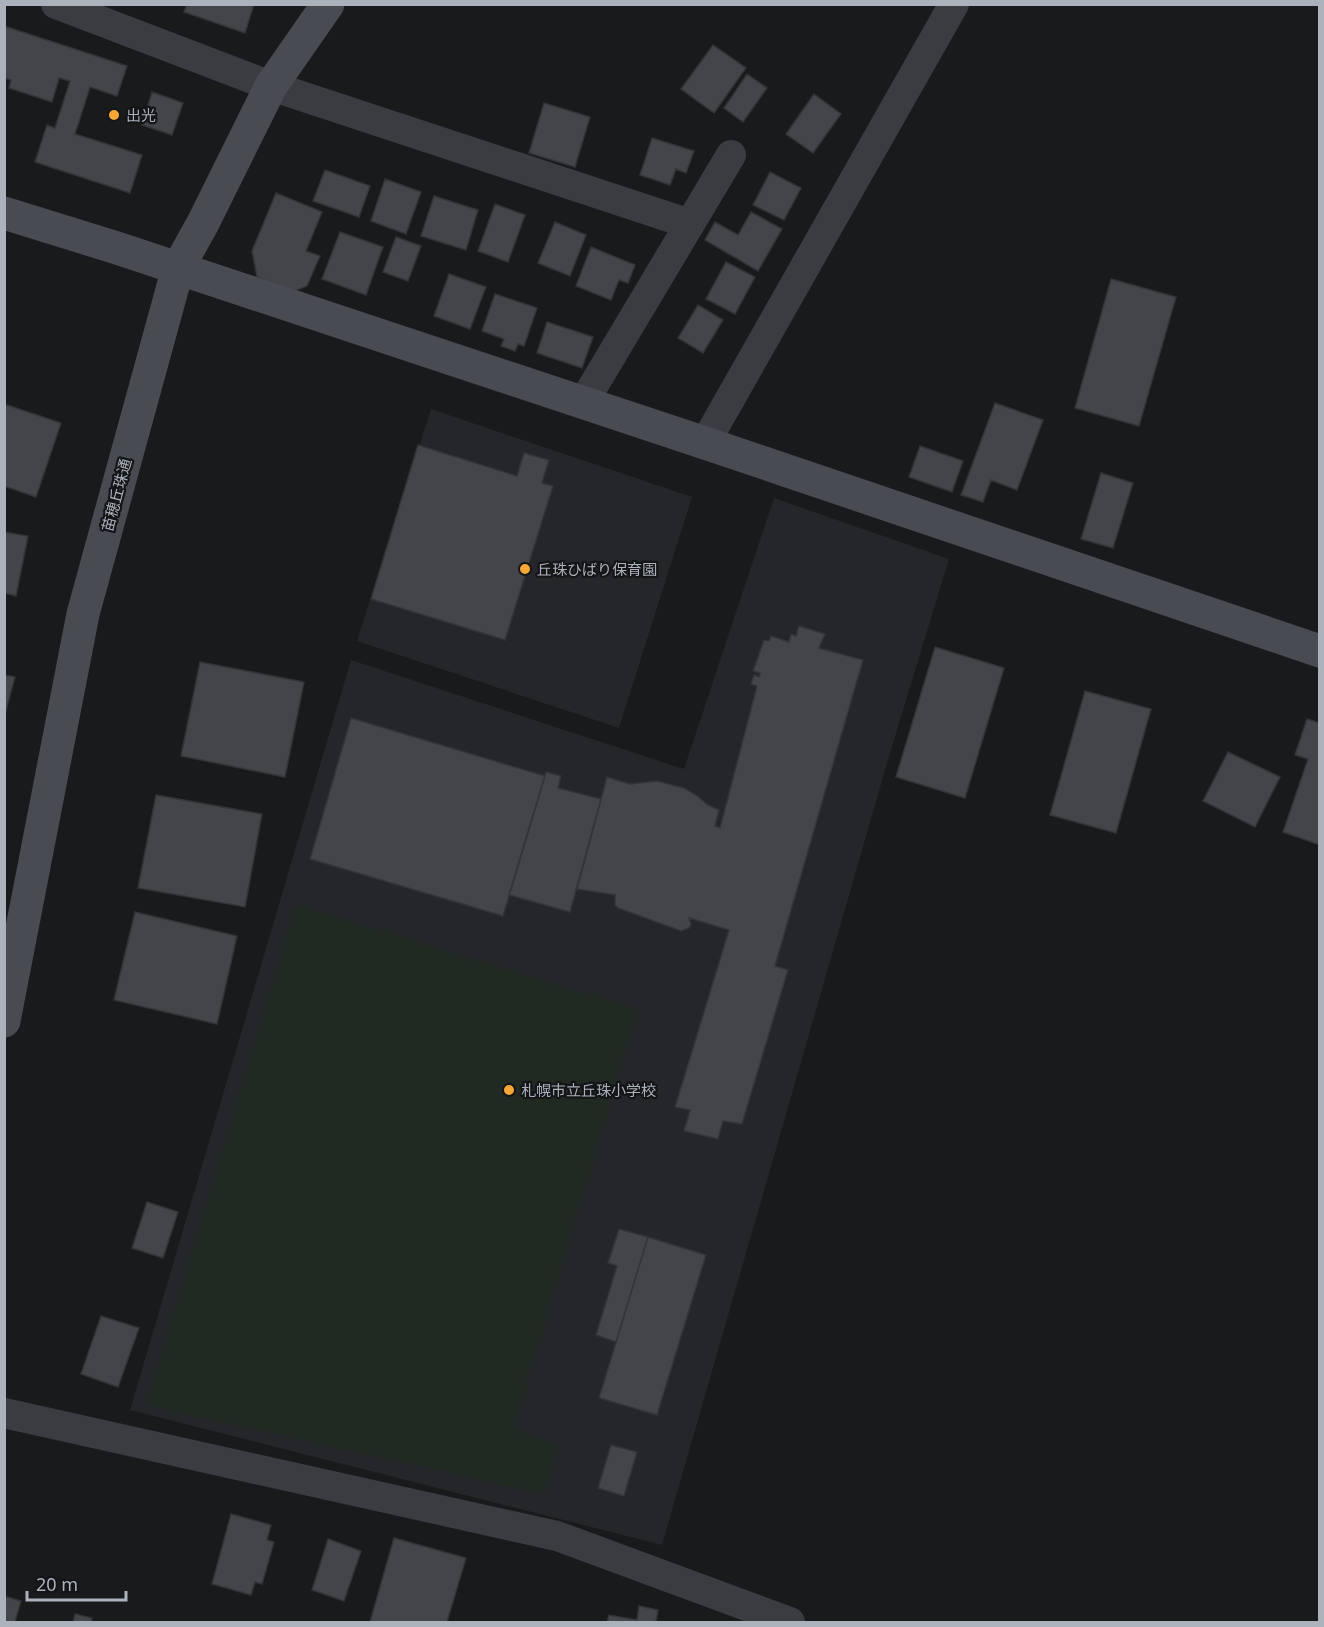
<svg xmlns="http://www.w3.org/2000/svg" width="1324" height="1627" viewBox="0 0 1324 1627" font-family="'Noto Sans','Noto Sans JP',sans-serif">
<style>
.built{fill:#252629}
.green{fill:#212a22}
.building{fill:#434549;stroke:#333438;stroke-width:1.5}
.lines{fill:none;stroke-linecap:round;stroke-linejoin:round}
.street{stroke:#3a3c41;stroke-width:30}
.secondary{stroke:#484b51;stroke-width:33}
.poi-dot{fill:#fba732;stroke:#141517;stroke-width:2}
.labels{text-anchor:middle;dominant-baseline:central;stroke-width:4.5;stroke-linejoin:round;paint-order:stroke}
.poi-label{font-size:15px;fill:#abb2bc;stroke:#141517;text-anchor:start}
.street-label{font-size:15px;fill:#abb2bc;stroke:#141517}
</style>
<rect width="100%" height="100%" fill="#191a1c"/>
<path class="built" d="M431 409 692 497 619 728 357 641Z
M774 498 949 559 890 753 662 1545 130 1410 351 660 684 769Z"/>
<path class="green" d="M296 905 638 1010 513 1429 559 1444 545 1494 146 1405Z"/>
<path class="building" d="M187 4H254L245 33 184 12Z
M4 26 127 66 117 96 90 87 75 134 142 155 130 193 35 162 47 125 55 128 70 81 59 78 52 102 9 88 11 80 4 78Z
M713 45 746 68 714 113 681 89Z
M747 74 767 88 743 122 724 108Z
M152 92 183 103 172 135 142 125Z
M814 94 841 114 813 153 786 134Z
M544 103 590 117 575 167 529 153Z
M652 138 694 151 686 173 676 169 670 185 640 175Z
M325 170 370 186 359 217 313 201Z
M770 172 801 188 784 220 753 205Z
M385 179 421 192 406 234 371 221Z
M276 193 322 212 306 251 320 256 307 286 292 292 257 277 252 251Z
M434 196 478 210 466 250 421 236Z
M495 204 525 215 508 262 478 251Z
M751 212 782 229 758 271 705 240 715 222 738 235Z
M555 222 586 235 570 276 538 263Z
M340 232 383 247 366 295 322 279Z
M396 237 421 246 408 281 383 272Z
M591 247 635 265 628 283 619 280 611 300 576 286Z
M726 262 755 277 735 314 706 299Z
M449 274 486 287 470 329 434 316Z
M1111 279 1176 297 1139 426 1075 408Z
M495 294 537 308 524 346 518 344 515 351 501 346 504 339 482 331Z
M698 305 723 320 703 353 678 338Z
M547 322 593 337 582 368 537 353Z
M995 403 1043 420 1017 490 991 480 983 502 961 495Z
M4 404 61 423 36 497 4 486Z
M418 445 517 476 524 453 549 460 542 483 553 486 505 640 371 599Z
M920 446 963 461 952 492 909 477Z
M1101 473 1133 483 1113 548 1081 539Z
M4 532 28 536 16 596 4 593Z
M799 626 825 634 819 648 863 660 775 966 788 970 742 1124 723 1121 718 1139 684 1131 690 1110 675 1107 729 930 689 918 691 924 689 928 681 931 618 908 615 905V895L577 889 607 777 630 784 657 781 684 788 696 795 708 805 719 810 715 826 720 828 757 686 751 684 754 675 759 677 760 673 753 671 764 640 769 641 771 636 789 642 791 634 796 636Z
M935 647 1004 668 965 798 896 777Z
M200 662 304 682 285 777 181 756Z
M4 675 15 677 4 718Z
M1085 691 1151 709 1116 833 1050 815Z
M351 718 545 776 503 916 310 859Z
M1307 719 1320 723V845L1283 832 1308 759 1295 755Z
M1228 752 1280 777 1255 827 1203 801Z
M546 772 561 776 558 788 601 799 570 912 509 895Z
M156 795 262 814 245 907 138 888Z
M135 912 237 936 217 1024 114 1000Z
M147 1202 178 1212 163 1258 132 1248Z
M619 1229 648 1237 616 1342 596 1335 617 1266 608 1263Z
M648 1237 706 1255 657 1415 599 1398Z
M101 1316 139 1328 118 1387 81 1374Z
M611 1445 637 1452 624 1496 598 1488Z
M231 1514 271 1525 267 1540 274 1542 262 1584 255 1582 251 1595 212 1584Z
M394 1538 466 1558 447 1622H370Z
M328 1539 361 1551 344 1601 312 1590Z
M4 1596 21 1601 15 1622H4Z
M639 1606 658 1610 656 1622H662H607L609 1615 637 1620Z
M75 1614 92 1618 91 1622H73Z"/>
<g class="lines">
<path class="street" d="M56 4 271 86 690 224
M583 403 731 155
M705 443 954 4
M4 1413 557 1536 790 1622"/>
<path class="secondary" d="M4 213 117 248 705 443 1320 651
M4 1021 83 614 178 268 203 223 271 86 328 4"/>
</g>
<g class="poi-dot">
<circle cx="114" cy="115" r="6"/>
<circle cx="525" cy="569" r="6"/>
<circle cx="509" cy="1090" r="6"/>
</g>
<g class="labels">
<g class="poi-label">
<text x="126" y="115">出光</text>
<text x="537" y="569">丘珠ひばり保育園</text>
<text x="521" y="1090">札幌市立丘珠小学校</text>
</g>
<g class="street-label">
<text transform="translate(116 495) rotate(-75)">苗穂丘珠通</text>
</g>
</g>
<rect width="1324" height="1627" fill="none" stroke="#abb2bc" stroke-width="12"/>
<path d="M27 1591v9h99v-9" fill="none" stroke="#abb2bc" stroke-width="3"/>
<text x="36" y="1591" font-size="18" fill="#abb2bc" stroke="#141517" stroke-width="4.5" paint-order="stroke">20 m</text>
</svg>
